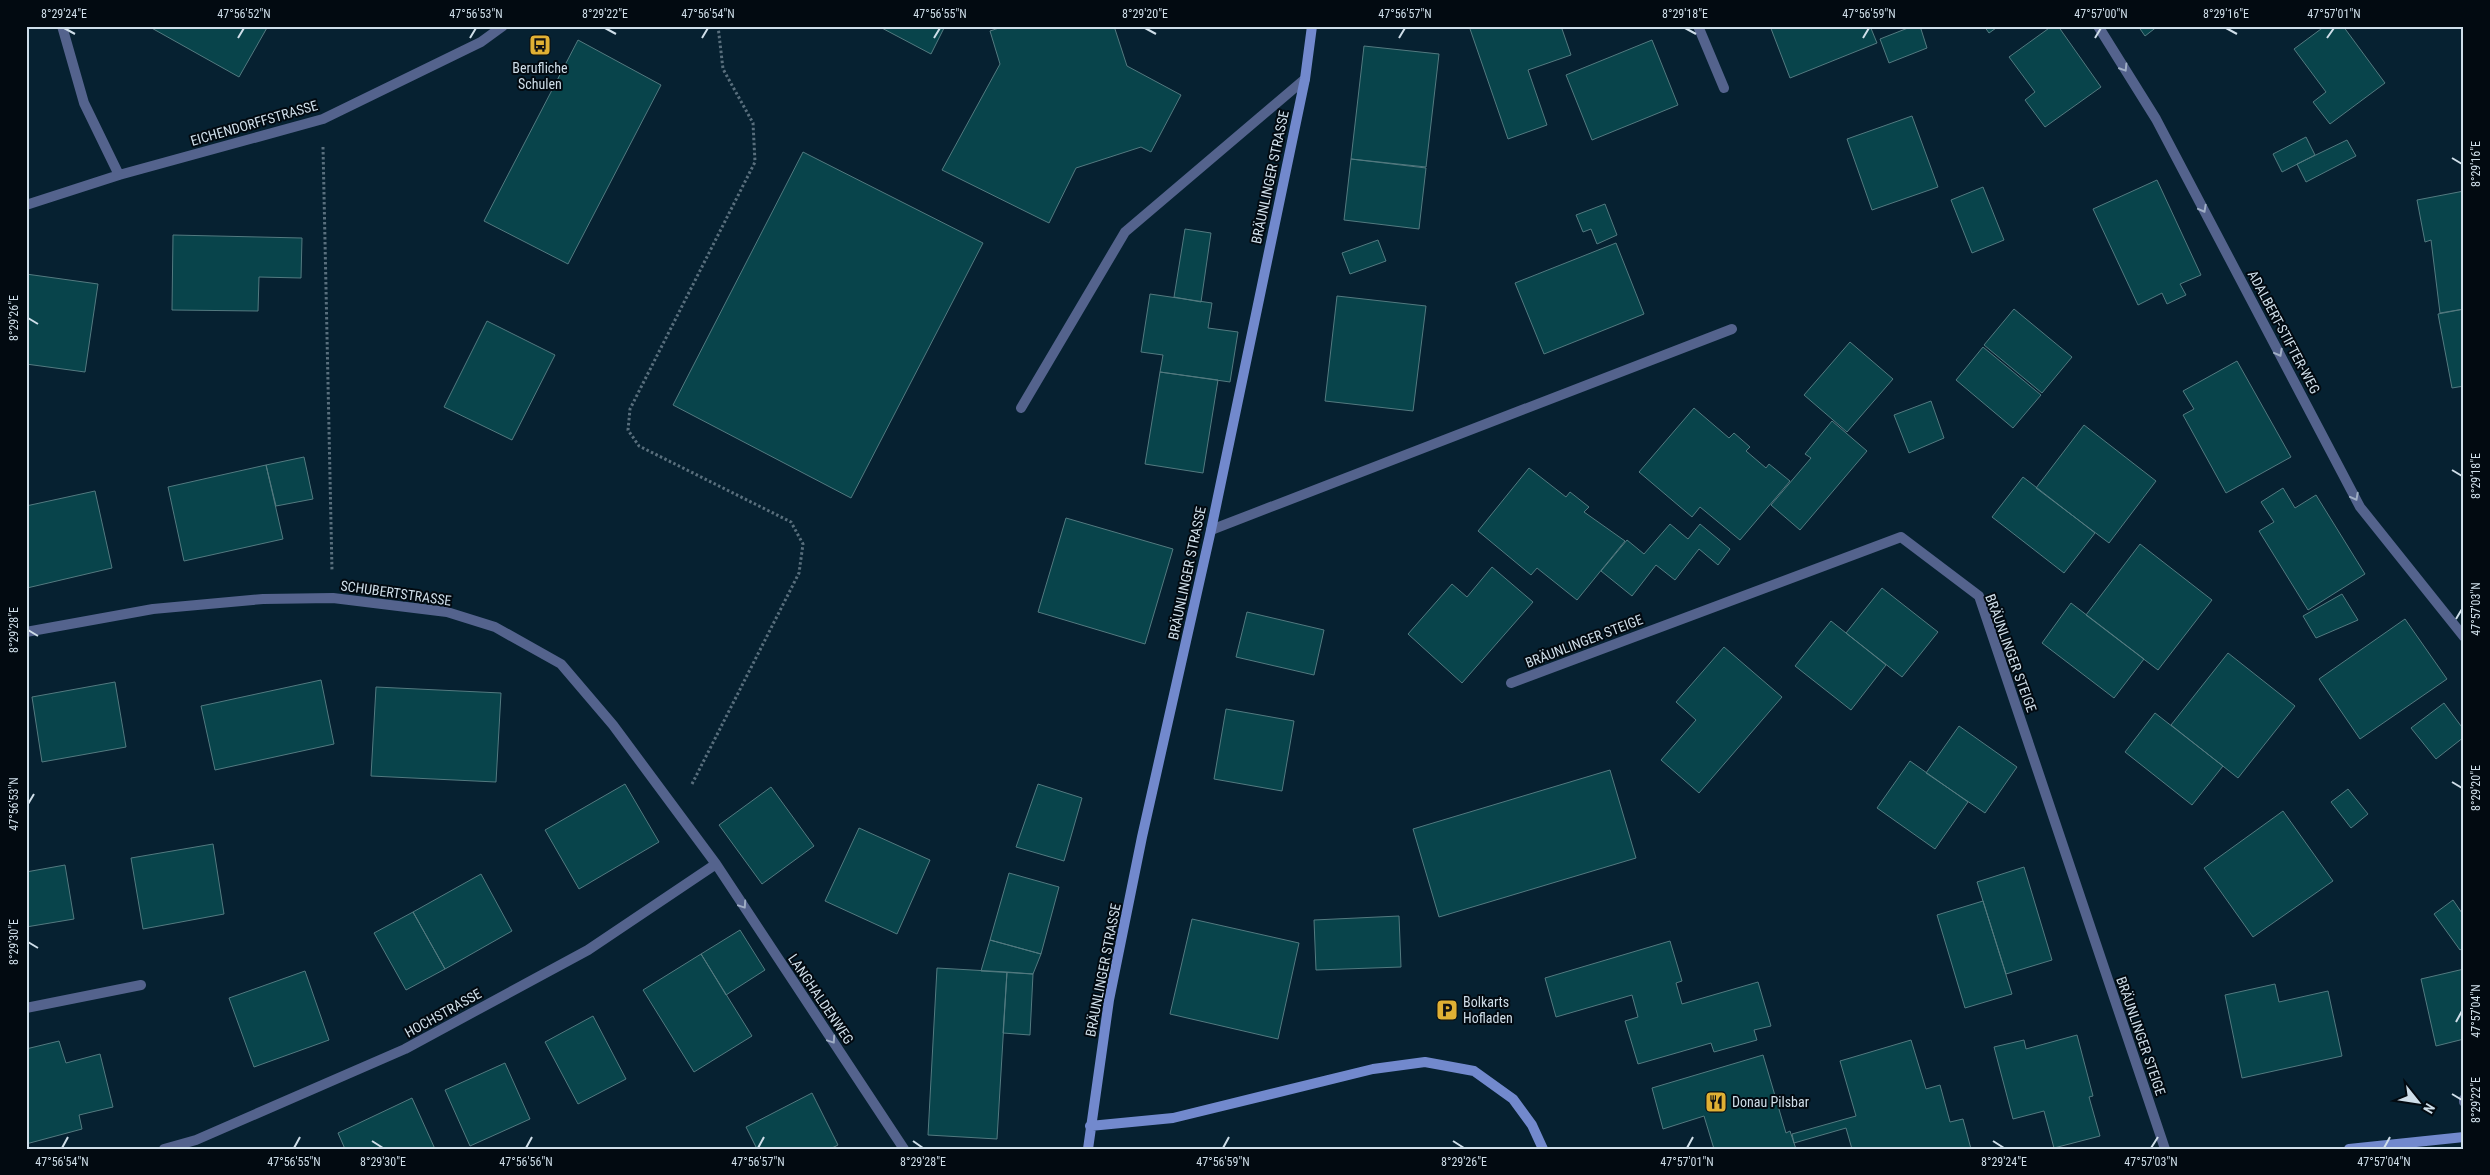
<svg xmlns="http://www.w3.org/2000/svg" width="2490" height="1175" viewBox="0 0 2490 1175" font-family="'Roboto Condensed',sans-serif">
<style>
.building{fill:#08444b;stroke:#537a80}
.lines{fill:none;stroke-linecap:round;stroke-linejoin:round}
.path{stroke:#596f7d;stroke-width:3;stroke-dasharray:2.5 2.5;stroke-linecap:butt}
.lane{stroke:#54638d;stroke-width:10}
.street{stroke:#54638d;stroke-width:10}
.secondary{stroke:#7289cd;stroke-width:10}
.oneway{stroke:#9eadc4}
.ticks{fill:none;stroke:#cfdee9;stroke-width:2}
.labels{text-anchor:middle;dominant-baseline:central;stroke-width:4;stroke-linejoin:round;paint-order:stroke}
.poi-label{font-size:14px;fill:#cfdee9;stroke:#020a11;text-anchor:start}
.street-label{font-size:14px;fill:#cfdee9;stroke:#020a11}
.neatline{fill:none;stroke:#cfdee9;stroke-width:2}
.ticks-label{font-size:12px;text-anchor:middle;fill:#cfdee9}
</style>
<rect width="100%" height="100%" fill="#062131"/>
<path class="building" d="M148 26H268L239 77Z
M878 26H945L931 54Z
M1005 26H1114L1127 66 1181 95 1151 152 1141 147 1076 168 1049 223 942 170 1000 64 990 31Z
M1469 26H1561L1571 55 1528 70 1547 125 1508 139Z
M1770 26H1870L1877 43 1790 78Z
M1913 26H1920L1927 48 1889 63 1880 39Z
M1984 26H1999L1989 33Z
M2052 26H2058L2101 87 2045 127 2025 100 2035 92 2009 57Z
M2138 26H2158L2145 36Z
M2325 26H2343L2385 83 2330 124 2313 102 2326 92 2294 49Z
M578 40 661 85 568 264 484 221Z
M1652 40 1678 105 1592 140 1566 75Z
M1364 46 1439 54 1426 167 1351 159Z
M1912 116 1938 187 1872 210 1847 139Z
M2306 137 2315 155 2282 172 2273 154Z
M2347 140 2356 156 2306 182 2297 164Z
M803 152 983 243 851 498 673 405Z
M1351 159 1426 168 1419 229 1344 220Z
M2157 180 2201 275 2180 284 2186 295 2167 304 2162 293 2138 305 2093 209Z
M1983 187 2004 240 1972 253 1951 200Z
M2464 191V309L2440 313 2431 240 2425 242 2417 200Z
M1605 204 1617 235 1597 244 1591 229 1583 232 1576 215Z
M1185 229 1211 233 1201 302 1174 297Z
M173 235 302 238 301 278 259 277 258 311 172 310Z
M1378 240 1386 261 1350 274 1342 253Z
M1616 243 1644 314 1544 354 1515 283Z
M26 274 98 284 85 372 26 364Z
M1150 294 1212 303 1208 328 1238 332 1230 382 1160 372 1163 355 1141 352Z
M1337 296 1426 306 1413 411 1325 401Z
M2014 309 2072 357 2042 393 1984 345Z
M2464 309V386L2452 388 2438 314Z
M487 321 555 355 512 440 444 407Z
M1850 342 1893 379 1847 432 1804 395Z
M1983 347 2041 395 2013 428 1956 380Z
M2237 361 2291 457 2226 493 2183 415 2194 409 2183 391Z
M1160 372 1218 380 1203 473 1145 464Z
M1931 401 1944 438 1909 453 1894 415Z
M1694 408 1729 438 1734 433 1750 447 1746 451 1766 468 1769 464 1790 481 1740 540 1700 507 1692 517 1639 472Z
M1832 421 1867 451 1800 530 1771 505 1811 458 1805 454Z
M2084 425 2156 481 2109 543 2036 488Z
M304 457 313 499 276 506 266 465Z
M266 465 283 539 184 561 168 487Z
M1529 468 1566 497 1570 492 1589 507 1584 512 1625 541 1577 600 1537 568 1531 575 1478 531Z
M2023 477 2095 533 2064 573 1992 517Z
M2283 488 2295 508 2316 495 2365 574 2308 610 2259 531 2274 522 2261 502Z
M95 491 112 568 27 588 26 506Z
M1066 518 1173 549 1145 644 1038 612Z
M1670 524 1688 539 1700 524 1730 549 1718 565 1699 549 1675 580 1656 565 1632 596 1601 571 1627 540 1644 554Z
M2140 544 2212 600 2158 670 2086 615Z
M1492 567 1533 602 1462 683 1408 634 1452 584 1467 597Z
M1882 588 1938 632 1902 677 1846 633Z
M2342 594 2358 620 2316 638 2303 616Z
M2071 603 2144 659 2114 698 2042 643Z
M1247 612 1324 630 1314 675 1236 657Z
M2405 619 2447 679 2360 739 2319 679Z
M1831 621 1886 665 1851 710 1795 666Z
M1724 647 1782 697 1699 793 1661 760 1696 720 1676 702Z
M2228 653 2295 706 2238 778 2171 725Z
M321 680 334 744 215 770 201 706Z
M115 682 126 747 42 762 32 697Z
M376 687 501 693 496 782 371 776Z
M2444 703 2464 730V737L2436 759 2411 728Z
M1226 709 1294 721 1282 791 1214 779Z
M2155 713 2223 766 2192 805 2125 752Z
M1959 726 2017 767 1985 813 1926 773Z
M1910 761 1968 802 1935 849 1877 808Z
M1610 770 1636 858 1439 917 1413 829Z
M625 784 659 842 579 889 545 830Z
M1038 784 1082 798 1064 861 1016 847Z
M771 787 814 846 762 884 719 825Z
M2348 789 2368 814 2351 828 2331 802Z
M2283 811 2333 881 2253 937 2204 868Z
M859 828 930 860 897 934 825 901Z
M213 844 224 914 143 929 131 858Z
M65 865 74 919 26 927V872Z
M2024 867 2052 960 2006 974 1977 882Z
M1009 873 1059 887 1041 954 990 940Z
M481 874 512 931 445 969 413 912Z
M2453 900 2464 916V947L2460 950 2434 914Z
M1983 901 2012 994 1965 1008 1937 915Z
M413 912 445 969 406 990 374 933Z
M1399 916 1401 967 1316 970 1314 920Z
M1192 919 1299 943 1278 1039 1170 1014Z
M740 930 765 970 726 995 701 954Z
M990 940 1041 954 1033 974 981 971Z
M1670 941 1682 981 1676 983 1682 1004 1758 982 1771 1026 1754 1030 1757 1040 1714 1052 1711 1043 1638 1064 1625 1021 1638 1017 1632 995 1556 1017 1545 978Z
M701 954 752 1036 694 1072 643 990Z
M937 968 1007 972 997 1139 928 1135Z
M2464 969V1039L2436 1046 2421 979Z
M305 971 329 1040 254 1067 229 998Z
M1007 972 1033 974 1030 1035 1003 1033Z
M2275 984 2279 1002 2328 991 2342 1056 2242 1078 2225 995Z
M593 1016 626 1079 578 1104 545 1042Z
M2077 1035 2093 1096 2089 1097 2100 1136 2054 1148 2044 1111 2013 1119 1994 1047 2024 1040 2026 1049Z
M1911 1040 1926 1089 1940 1085 1950 1122 1963 1119 1971 1149H1852L1846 1128 1794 1143 1792 1134 1856 1116 1840 1061Z
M59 1041 66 1063 100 1054 113 1107 79 1115 82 1129 26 1144V1049Z
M1763 1055 1786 1133 1790 1131 1796 1149H1714L1704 1116 1663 1129 1652 1088Z
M505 1063 530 1119 470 1146 445 1090Z
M812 1093 838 1145 830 1149H757L746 1127Z
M412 1098 435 1149H345L338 1133Z"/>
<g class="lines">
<path class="path" d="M323 147 332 571
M692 784 799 573 803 544 791 522 639 446 628 430 630 409 755 162 753 123 723 69 718 26"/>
<path class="lane" d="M1698 26 1724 88
M1021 408 1125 232 1305 79
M1211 530 1732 329"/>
<path class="street" d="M62 26 84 103 119 175
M2098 26 2156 119 2360 507 2464 637
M26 205 119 175 323 119 481 42 503 26
M26 632 153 609 263 599 333 598 447 612 495 627 561 664 613 725 716 864 904 1149
M1511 683 1901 537 1979 596 2165 1149
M26 1008 141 985
M2464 1099V1102
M164 1149 196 1140 405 1049 588 950 716 864"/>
<path class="secondary" d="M1090 1126 1173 1118 1373 1069 1425 1062 1474 1071 1513 1099 1532 1125 1543 1149
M1088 1149 1109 1000 1142 837 1211 530 1305 79 1312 26
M2349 1149 2464 1137"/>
</g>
<defs><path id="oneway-chevron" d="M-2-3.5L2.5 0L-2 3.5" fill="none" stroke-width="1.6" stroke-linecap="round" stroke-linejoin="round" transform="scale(1.25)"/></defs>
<g class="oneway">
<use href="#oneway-chevron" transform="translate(2124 68) rotate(58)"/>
<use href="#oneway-chevron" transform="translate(2203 209) rotate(62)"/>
<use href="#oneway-chevron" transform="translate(2279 353) rotate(62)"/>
<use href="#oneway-chevron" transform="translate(2355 497) rotate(62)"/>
<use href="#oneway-chevron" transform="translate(743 905) rotate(56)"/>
<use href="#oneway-chevron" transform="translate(832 1040) rotate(56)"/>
</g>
<path class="ticks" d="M64 28 75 34M605 28 616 34M1145 28 1156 34M1685 28 1696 34M2226 28 2237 34M238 38 244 28M470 38 476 28M702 38 708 28M934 38 940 28M1399 38 1405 28M1863 38 1869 28M2095 38 2101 28M2327 38 2334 28M2452 158 2462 164M28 318 38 324M2452 470 2462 476M2456 619 2462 609M28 630 38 636M2452 782 2462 788M28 804 34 794M28 942 38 948M2456 1022 2462 1011M2452 1094 2462 1100M372 1141 383 1148M913 1141 923 1148M1453 1141 1464 1148M1993 1141 2004 1148M62 1148 68 1137M294 1148 300 1137M526 1148 532 1137M758 1148 764 1137M1223 1148 1229 1137M1687 1148 1693 1137M2151 1148 2158 1137M2384 1148 2390 1137"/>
<defs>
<g id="bus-square" transform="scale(1.125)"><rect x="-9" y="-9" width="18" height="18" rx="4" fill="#e0b034" stroke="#020a11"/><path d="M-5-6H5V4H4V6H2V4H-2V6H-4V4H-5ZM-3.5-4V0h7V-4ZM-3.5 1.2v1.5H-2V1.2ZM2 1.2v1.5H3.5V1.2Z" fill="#111"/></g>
<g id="parking-square" transform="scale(1.125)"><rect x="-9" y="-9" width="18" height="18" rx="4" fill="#e0b034" stroke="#020a11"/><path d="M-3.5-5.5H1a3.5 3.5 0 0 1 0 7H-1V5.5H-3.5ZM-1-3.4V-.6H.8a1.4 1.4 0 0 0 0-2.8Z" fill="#111"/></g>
<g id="restaurant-square" transform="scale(1.125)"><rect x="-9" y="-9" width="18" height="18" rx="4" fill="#e0b034" stroke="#020a11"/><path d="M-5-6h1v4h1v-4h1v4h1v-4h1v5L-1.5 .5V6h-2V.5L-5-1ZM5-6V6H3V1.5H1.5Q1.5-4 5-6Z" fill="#111"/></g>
</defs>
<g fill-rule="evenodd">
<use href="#bus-square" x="540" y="45"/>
<use href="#parking-square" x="1447" y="1010"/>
<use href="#restaurant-square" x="1716" y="1102"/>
</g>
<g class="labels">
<g class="poi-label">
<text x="540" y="68" text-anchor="middle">Berufliche<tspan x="540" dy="16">Schulen</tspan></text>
<text x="1463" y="1002">Bolkarts<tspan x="1463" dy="16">Hofladen</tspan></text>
<text x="1732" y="1102">Donau Pilsbar</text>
</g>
<g class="street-label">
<text transform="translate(254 123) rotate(-16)">EICHENDORFFSTRASSE</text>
<text transform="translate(1270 177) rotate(-78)">BRÄUNLINGER STRASSE</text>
<text transform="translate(2284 332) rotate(62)">ADALBERT-STIFTER-WEG</text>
<text transform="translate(1187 573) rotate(-78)">BRÄUNLINGER STRASSE</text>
<text transform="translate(396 593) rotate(8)">SCHUBERTSTRASSE</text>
<text transform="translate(1584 641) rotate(-21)">BRÄUNLINGER STEIGE</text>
<text transform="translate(2011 653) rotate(70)">BRÄUNLINGER STEIGE</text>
<text transform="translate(1103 970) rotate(-79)">BRÄUNLINGER STRASSE</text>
<text transform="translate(821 999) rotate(56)">LANGHALDENWEG</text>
<text transform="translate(443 1013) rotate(-29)">HOCHSTRASSE</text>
<text transform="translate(2141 1036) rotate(71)">BRÄUNLINGER STEIGE</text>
</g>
</g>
<rect width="2490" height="1175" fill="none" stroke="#020a11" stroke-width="55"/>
<g transform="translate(2418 1102) rotate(120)" stroke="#020a11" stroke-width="4" paint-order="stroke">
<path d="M0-4L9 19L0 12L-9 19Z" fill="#cfdee9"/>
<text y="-8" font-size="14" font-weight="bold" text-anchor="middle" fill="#cfdee9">N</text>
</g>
<rect x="28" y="28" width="2434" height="1120" class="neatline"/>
<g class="ticks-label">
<text x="64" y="18">8°29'24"E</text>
<text x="244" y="18">47°56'52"N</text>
<text x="476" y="18">47°56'53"N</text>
<text x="605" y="18">8°29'22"E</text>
<text x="708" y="18">47°56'54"N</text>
<text x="940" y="18">47°56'55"N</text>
<text x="1145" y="18">8°29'20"E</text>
<text x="1405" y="18">47°56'57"N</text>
<text x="1685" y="18">8°29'18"E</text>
<text x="1869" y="18">47°56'59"N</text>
<text x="2101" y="18">47°57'00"N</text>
<text x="2226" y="18">8°29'16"E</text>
<text x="2334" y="18">47°57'01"N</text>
<text transform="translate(2476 164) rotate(-90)" y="4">8°29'16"E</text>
<text transform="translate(14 318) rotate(-90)" y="4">8°29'26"E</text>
<text transform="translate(2476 476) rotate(-90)" y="4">8°29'18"E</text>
<text transform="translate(2476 609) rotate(-90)" y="4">47°57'03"N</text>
<text transform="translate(14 630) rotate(-90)" y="4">8°29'28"E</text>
<text transform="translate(2476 788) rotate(-90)" y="4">8°29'20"E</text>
<text transform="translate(14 804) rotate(-90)" y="4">47°56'53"N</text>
<text transform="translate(14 942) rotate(-90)" y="4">8°29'30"E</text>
<text transform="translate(2476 1011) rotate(-90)" y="4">47°57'04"N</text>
<text transform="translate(2476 1100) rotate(-90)" y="4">8°29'22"E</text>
<text x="62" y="1166">47°56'54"N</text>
<text x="294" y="1166">47°56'55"N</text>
<text x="383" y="1166">8°29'30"E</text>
<text x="526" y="1166">47°56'56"N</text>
<text x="758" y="1166">47°56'57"N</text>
<text x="923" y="1166">8°29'28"E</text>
<text x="1223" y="1166">47°56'59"N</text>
<text x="1464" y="1166">8°29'26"E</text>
<text x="1687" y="1166">47°57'01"N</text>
<text x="2004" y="1166">8°29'24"E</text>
<text x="2151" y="1166">47°57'03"N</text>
<text x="2384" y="1166">47°57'04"N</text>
</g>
</svg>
